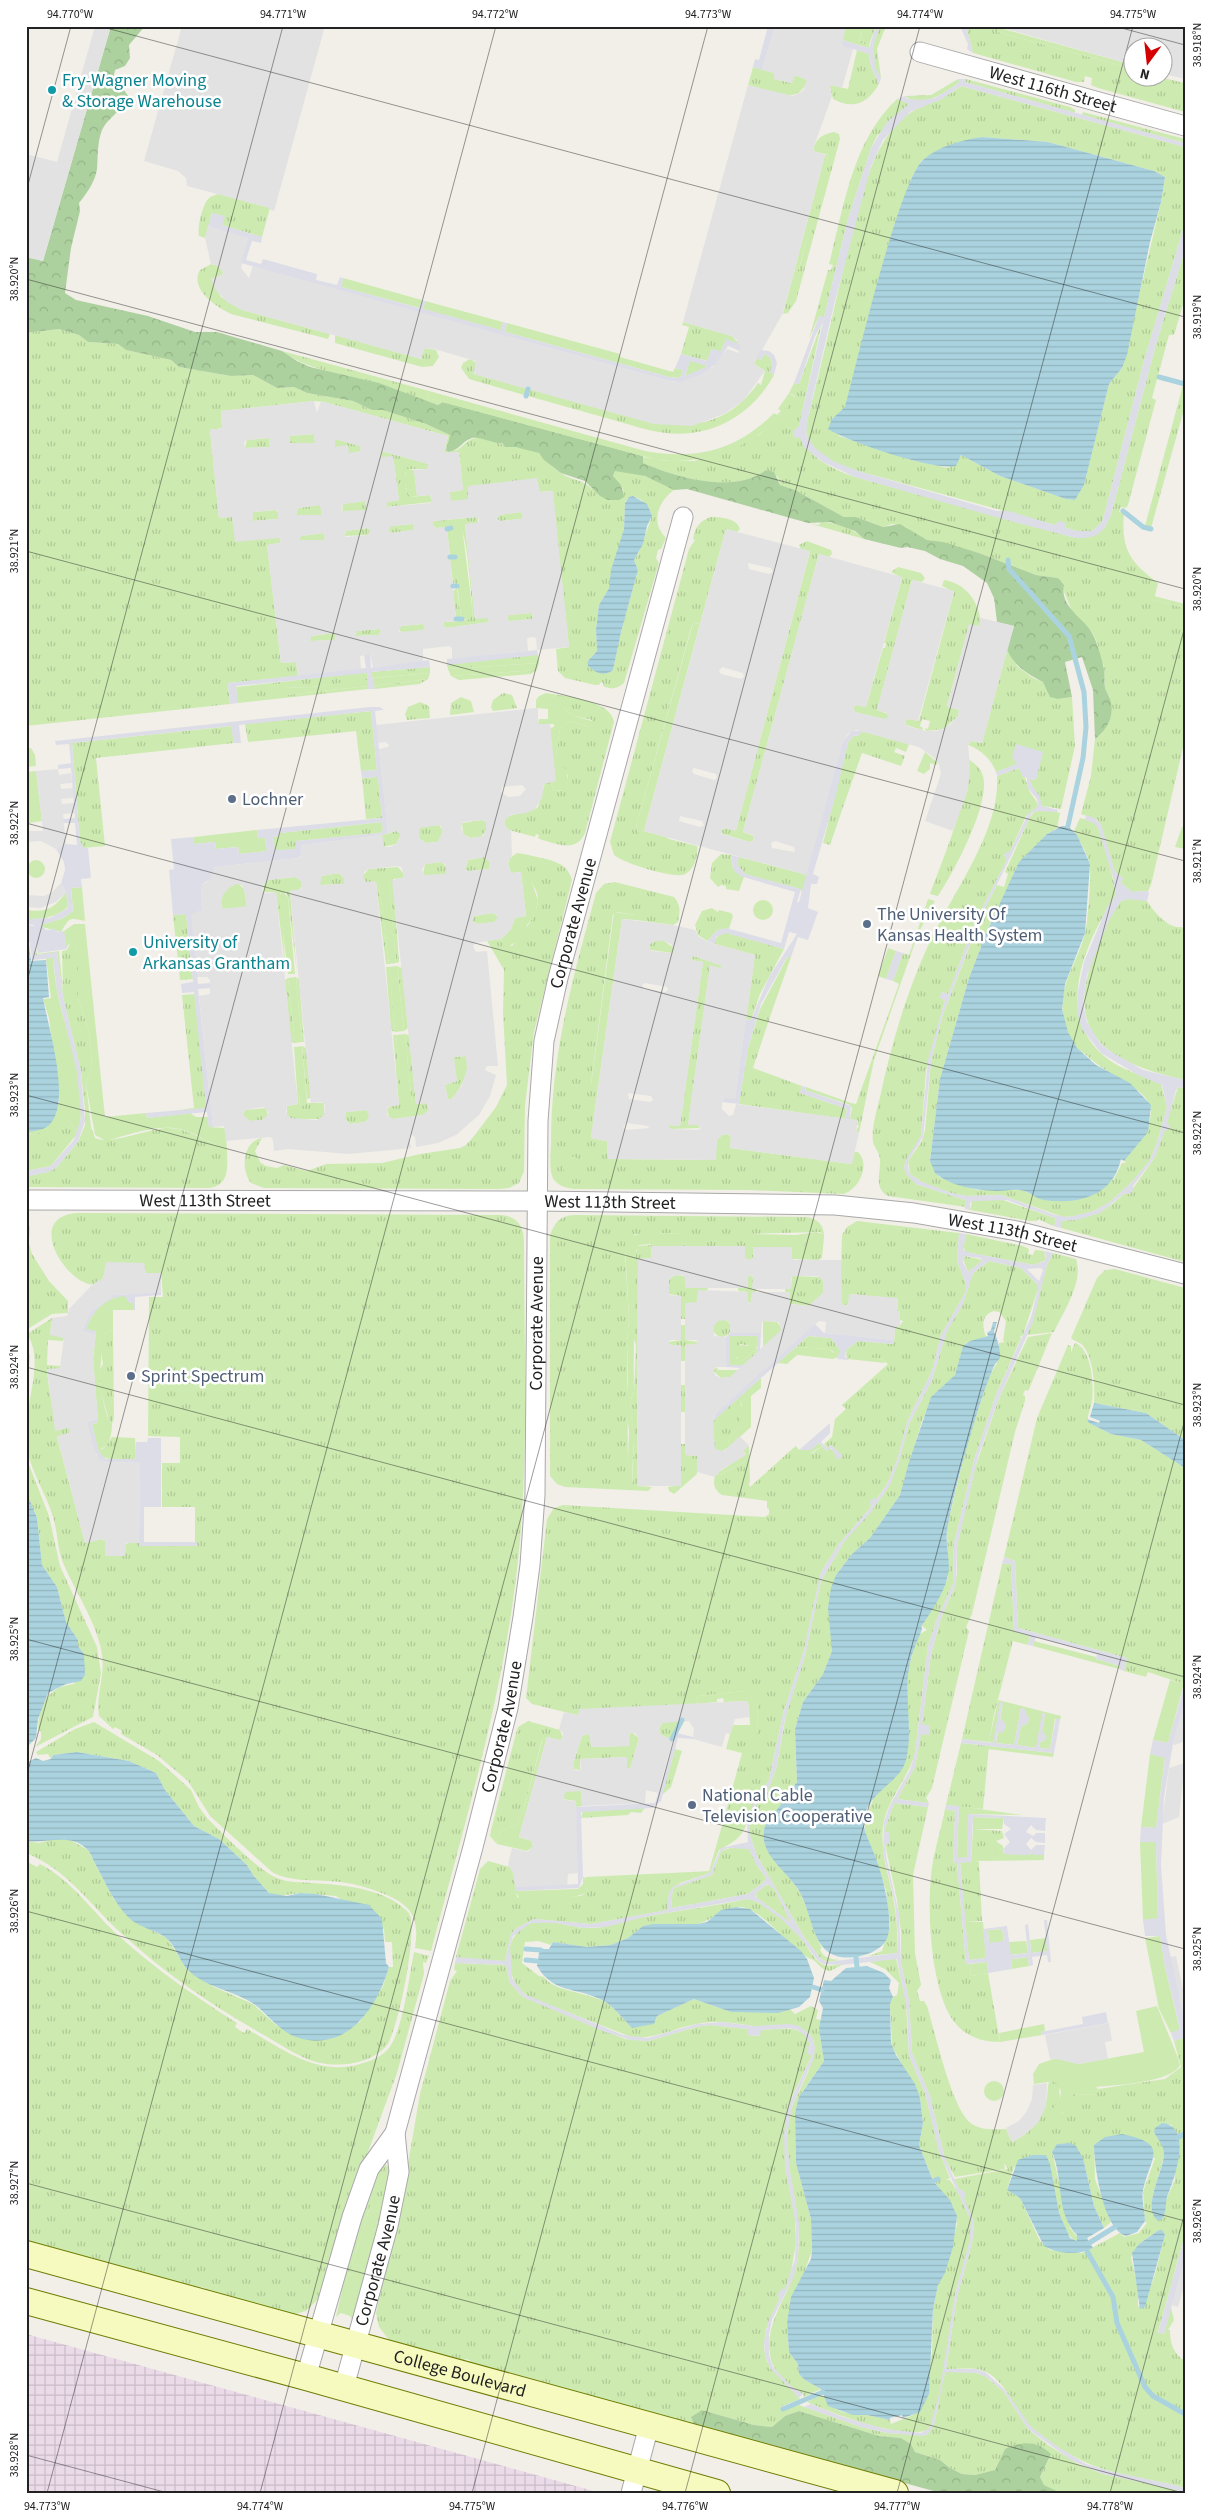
<svg xmlns="http://www.w3.org/2000/svg" width="1211" height="2519" viewBox="0 0 1211 2519" font-family="'Source Sans 3',sans-serif">
<style>
.industrial{fill:url(#industrial-grid)}
.grass{fill:url(#grass-tufts);fill-rule:evenodd}
.forest{fill:url(#forest-crowns)}
.garden{fill:#cdebb0}
.parking{fill:#e2e2e2;fill-rule:evenodd}
.plaza{fill:#dddde8;fill-rule:evenodd}
.water{fill:url(#water-rules)}
.lines{fill:none;stroke-linecap:round;stroke-linejoin:round}
.stream{stroke:#aad3df;stroke-width:5}
.minor-casing{stroke:#a9a9a9;stroke-width:21}
.secondary-casing{stroke:#707d05;stroke-width:28}
.minor{stroke:#fff;stroke-width:19}
.secondary{stroke:#f7fabf;stroke-width:26}
.ticks{fill:none;stroke:#222;stroke-width:1;stroke-opacity:0.45}
.culture-dot{fill:#0f9aa8;stroke:#fff;stroke-width:2}
.service-dot{fill:#5c6f8a;stroke:#fff;stroke-width:2}
.labels{text-anchor:middle;dominant-baseline:central;stroke-width:5;stroke-linejoin:round;paint-order:stroke}
.culture-label{font-size:18px;fill:#0d838f;stroke:#fff;text-anchor:start}
.street-label{font-size:18px;fill:#222;stroke:#fff}
.service-label{font-size:18px;fill:#4e5e75;stroke:#fff;text-anchor:start}
.neatline{fill:none;stroke:#222;stroke-width:2}
.ticks-label{font-size:12px;text-anchor:middle;fill:#222}
</style>
<defs>
<pattern id="industrial-grid" width="8" height="8" patternUnits="userSpaceOnUse" patternTransform="scale(1.25)"><rect width="8" height="8" fill="#ebdbe8"/><path d="M0 4h8M4 0v8" fill="none" stroke="#c9bcc7"/></pattern>
<pattern id="grass-tufts" width="24" height="20" patternUnits="userSpaceOnUse" patternTransform="scale(1.25)"><rect width="24" height="20" fill="#cdebb0"/><path d="M3 7l-1-3M5 7V3M7 7l1-3M15 17l-1-3M17 17v-4M19 17l1-3" fill="none" stroke="#b0c997"/></pattern>
<pattern id="forest-crowns" width="20" height="18" patternUnits="userSpaceOnUse" patternTransform="scale(1.25)"><rect width="20" height="18" fill="#add19e"/><path d="M2 6a3 3 0 1 1 6 0M12 15a3 3 0 1 1 6 0" fill="none" stroke="#95b388"/></pattern>
<pattern id="water-rules" width="6" height="5" patternUnits="userSpaceOnUse" patternTransform="scale(1.25)"><rect width="6" height="5" fill="#aad3df"/><path d="M0 2.5h6" fill="none" stroke="#92b5bf"/></pattern>
</defs>
<rect width="100%" height="100%" fill="#f2efe9"/>
<path class="industrial" d="M26 2334 601 2493H26Z"/>
<path class="grass" d="M863 26H876L869 45 859 43Z
M880 26H886L877 49 881 78C868 65 872 40 880 26Z
M966 26H996L998 32 1133 69 1134 78H1163L1185 83V112L1098 88 1091 85 1092 78 1085 76 1084 82H1076L973 53Z
M857 50 869 54 871 67 879 84C868 103 854 110 833 99L830 87 832 85 848 89Z
M753 67 775 73 774 79 791 83 795 75 807 80C799 108 769 90 748 85Z
M958 79 960 82C946 92 921 110 905 96L931 95Z
M966 79 1070 107 1075 110V113L965 82Z
M961 86 1185 147V223L1144 361 1105 512 1102 522 1092 531H1077L858 471C842 466 812 455 807 436 805 430 807 423 808 417 824 357 836 296 852 235 862 196 869 155 897 124 915 104 941 102 961 86ZM982 137 1048 142 1154 171 1165 177 1161 202 1122 368 1109 384 1084 484 1075 500 1066 499 1000 476 961 455 948 468 911 460 839 436 832 419 845 408 895 226 911 179 921 161 934 153Z
M897 99 910 104 877 136 871 148 848 219 824 318 819 316 809 339 828 270H831L833 265 829 264C844 207 852 141 897 99Z
M1083 112 1185 139V143L1082 115Z
M834 132 839 134 840 139 796 301 788 313 783 314 794 272 799 269 827 161 828 155 813 151C815 139 822 134 834 132Z
M219 194 270 208 262 237 222 225 212 213 205 238 199 236C197 228 202 206 208 199 211 196 215 195 219 194Z
M1185 250V298L1174 335H1169L1152 398 1156 400 1128 505 1126 508 1121 507 1119 512 1124 513C1121 550 1130 562 1158 583L1154 600 1185 608V739L1151 885 1148 891 1132 892 1121 883 1123 878 1115 872 1098 820 1081 814 1091 776 1095 739 1102 733 1110 697 1105 689 1104 666 1098 654V645L1092 632 1073 613 1058 578 1036 575 979 553 927 540 911 533 906 527 892 524 883 527 856 517H844L795 490 780 485 778 477 766 470C733 494 678 478 643 463V457L665 461H695L759 435 781 415 795 396 789 393 794 383 799 384 822 322 799 427C802 455 830 468 855 477L1076 538 1104 529 1111 515 1156 344Z
M211 264 218 266 223 272 222 275 211 279 221 297 242 310 330 334 328 339 231 314C216 307 189 289 200 270Z
M683 322 732 336 739 344 726 340 721 351 708 361 681 354 689 327 682 325Z
M59 329 79 335 88 342 118 344 126 350 171 360 179 367 231 376 253 375 277 388 294 387 307 393 353 401 372 410H383L426 424 450 435 446 450 448 452C469 450 462 432 491 440 497 442 501 442 505 447 513 446 535 450 540 454 548 462 557 472 568 477 578 481 584 481 592 489L624 491 613 476 615 471C635 469 653 480 671 488L674 490C658 502 650 522 666 538L661 549 658 550 656 558 659 563 624 683C617 689 611 690 603 686V683L601 682 599 685H595L565 678 558 671 556 649 569 647 552 491 470 497 467 500 452 501 450 500 449 492 463 490 459 452 446 453 444 452 448 436 324 402 314 401 221 411 222 428 210 430 219 518 232 517 281 538 280 543 267 545 281 663 296 662 298 676 228 683 230 704 26 726V333ZM633 496 642 500 651 519 639 552 634 560 638 570 621 632 613 670C603 676 597 673 588 666L587 662 597 651 596 629 599 605 609 588 624 529 625 502 629 497Z
M335 335 421 359 424 348 436 350 439 357 433 366 422 367 335 343Z
M282 351 429 391 427 398 443 402 438 405C417 398 397 389 376 383 343 373 311 372 282 351Z
M764 354 770 357 772 363 771 372 774 375C752 415 712 438 666 433 647 431 628 424 610 419 582 411 555 404 528 396L530 389C555 396 580 403 604 410 663 426 717 441 758 383L761 385 765 371 754 364 756 358 761 360Z
M470 359 477 363 474 374 526 388 524 395 469 379 461 368 463 363Z
M690 360 708 366 685 377Z
M1183 385 1185 406 1151 528 1145 526Z
M314 434 315 443H289L290 436Z
M269 438 270 447 245 448 247 440Z
M335 439 360 446 361 451 349 454 335 447Z
M381 451 429 464 427 469H409L405 473 406 489 410 497 430 495 432 502 386 507 387 502 399 500 393 457H382Z
M365 501 367 510 342 512 343 504Z
M320 505 322 515H296L298 508Z
M275 510 278 512V519L252 521 253 512Z
M521 512 523 516 521 519 500 521 497 519 499 515Z
M478 517V523L465 525 475 618H488L489 622 447 628 443 626 444 622C455 621 465 623 473 615 471 597 468 535 459 524L451 527 436 528 432 524 434 521Z
M710 517C720 517 737 518 740 529L737 532 726 529 700 624 695 623 692 625 636 827 637 831 697 846C699 856 693 873 682 875 669 877 623 863 614 855L610 842 689 549 695 540 693 539C695 527 699 522 710 517Z
M822 522C838 523 852 528 864 539L808 523 818 525Z
M413 524 415 528 413 530 391 533 388 531 391 526Z
M368 528 370 530 368 535 344 536 346 531Z
M451 529 455 553 454 556 450 555 447 530Z
M323 533 325 537 324 540 302 542 299 540 301 536Z
M807 541 831 550 832 554 829 557 819 554 743 832 754 836 753 841 750 842 723 834 720 831 724 828 736 830 810 552 801 549 799 545Z
M455 557 457 581V584L453 583 450 559Z
M898 567 921 573 925 578 922 582 912 580 877 710 888 714V718L884 719 855 712 853 707 856 705 866 707 883 648H885L886 643H884L902 578 891 572Z
M944 580C966 583 980 603 981 624L979 626 969 625 947 706 959 710 958 716 944 729 926 731 925 728 928 729 930 721 922 719 920 726 923 728 922 730 906 725 905 721 907 719 919 721 954 592 942 586Z
M457 588 461 618H456L453 591Z
M531 613 533 616 532 619 510 621 507 620 509 615Z
M423 624 425 628 423 630 402 633 399 629 401 626Z
M379 629 381 631 379 635 355 636 357 631Z
M334 633 336 637 334 640 310 641 311 636Z
M1007 650 1018 667 1033 678 1043 682 1058 699 1072 697 1075 746 1061 809 1042 806C1039 796 1030 789 1030 779L1035 780 1017 764 996 772C992 760 980 749 968 745L971 741 982 743Z
M534 655H538L539 663 448 669 447 665 451 663Z
M430 667V673L372 678 371 672Z
M537 670 531 674 459 680 451 676Z
M367 672 368 680 312 687 284 688 286 695 368 686V689L238 703 237 701 236 687Z
M428 679 420 684 375 689 373 686Z
M503 693 512 695 517 708 493 711 491 707 493 700Z
M546 693C565 696 611 700 614 722L585 833C576 853 558 844 542 840L538 838 539 835 536 834 535 837 509 830 504 824 505 819C514 811 528 815 538 807L545 783 550 781 554 791H560L566 786 568 776 556 754 560 729 569 721 590 727 592 720 572 715 565 709 536 700 539 696Z
M461 697 471 701 474 712 450 715 451 703Z
M420 702 429 706 430 718 407 720 405 714 408 707Z
M371 711 377 770 361 771 356 731 248 742 245 724Z
M232 726 234 743 96 758 105 846 83 848 80 842 72 743Z
M861 731 909 744 906 752 896 748 894 752 905 756 901 766 862 753 830 845 823 843 848 743 853 736 860 735Z
M968 759C974 763 981 768 983 776 991 803 953 873 938 896L930 894C941 863 973 788 968 759Z
M1019 768C1026 777 1026 783 1030 792 1033 798 1037 799 1038 807L1026 816 1010 852 1004 855 1007 860 974 924 950 990 948 994 942 992 940 997 945 1000 926 1071 921 1136 904 1166 916 1184 965 1200 966 1207 888 1196C873 1187 881 1173 880 1159 879 1152 874 1147 873 1142 871 1128 877 1110 880 1097 893 1036 912 973 942 918 964 877 1000 824 997 776Z
M378 777 382 818 366 819 362 778Z
M1046 809 1060 813 1057 828 1047 834 1016 868 1004 898 993 916 969 978 940 1079 930 1161 939 1177 963 1186 977 1190H1022L1039 1198 1057 1200 1077 1199 1114 1179 1122 1163H1126L1124 1161C1185 1089 1129 1095 1085 1054 1081 1051 1077 1049 1074 1045 1069 1038 1066 1028 1064 1020 1056 987 1078 963 1085 933 1088 923 1091 876 1090 865 1088 855 1079 839 1074 831L1080 818C1084 819 1091 820 1095 823 1102 830 1115 884 1116 895 1083 945 1051 1021 1112 1062 1128 1072 1145 1076 1161 1084L1167 1107 1157 1143 1150 1160 1132 1182 1110 1202 1094 1211 1077 1216 1063 1217 1001 1195 967 1196 951 1193 923 1183 910 1174 908 1161 922 1141 925 1130 931 1062 942 1017 983 912 997 885 1004 887 1008 874 1005 872 1030 817 1034 812Z
M483 820 486 822V830L481 837 470 838 463 834 462 823Z
M382 822 383 830 380 833 296 841 297 849 275 851 273 837 280 836V833Z
M439 825 443 831 438 842 426 843 420 839 417 833 420 827Z
M1182 827H1185V849L1175 847Z
M397 831 401 835 396 844 383 847 382 835Z
M721 854 731 855 733 869 744 877 739 891 726 889V886L721 885 718 887 710 878 712 863Z
M529 855C547 860 567 860 572 880L534 1032 525 1106 524 1171 519 1183 509 1188 500 1189 264 1188 251 1183C240 1169 243 1141 262 1138L255 1151 260 1162 266 1166 277 1168 284 1165 307 1171 326 1164 382 1163 420 1154 460 1148 466 1145 474 1136 496 1107 507 1085 503 1013 504 970 487 941 501 939V942L512 946C522 932 537 919 538 899 538 885 521 877 529 855Z
M484 857 490 862 489 869 469 871 465 870 468 860Z
M739 857 807 875 802 892 800 889 745 874 737 864Z
M441 862 447 867 446 874 426 876 423 874 425 864Z
M398 867 404 874 403 878 393 879 399 962 396 963 389 880 377 879 379 884 389 964H386L376 882H363V875L369 869Z
M339 873 344 878V884L320 885 319 879 322 876Z
M295 877 301 881 302 886 299 890 290 891 297 974 288 897 286 893H280L286 974 276 892H264L263 886 268 880Z
M615 882 674 897C681 905 680 912 678 922L673 925 636 920 635 915 617 912 613 914 591 1084 598 1088 591 1138 607 1141 608 1159 715 1160 717 1140 722 1135 728 1134 731 1137 730 1148 851 1164 854 1152H858C871 1164 859 1190 843 1194L748 1190 574 1189C566 1188 559 1186 554 1180 548 1170 551 1153 551 1142 551 1054 573 977 596 893L604 884Z
M928 899 935 901 918 934 874 1060 859 1133 856 1130 859 1126 857 1125 858 1121 850 1119 852 1108 850 1105 851 1103 856 1104 899 984 893 981 903 953 909 955Z
M1128 899 1146 900C1154 911 1167 929 1182 927L1185 933V1049L1182 1053 1185 1054V1080C1066 1054 1066 1004 1116 906L1121 901Z
M712 908 718 912 719 910 731 913 733 916 729 929 718 930 707 941 698 935 695 925 702 911Z
M493 913 498 917 495 922 478 924 472 921 474 916Z
M186 914 193 979 180 980 173 915Z
M728 933 784 949 760 994 751 1020 746 1019 755 955 715 944 714 940 721 934Z
M655 941H664L674 948 673 953 650 950 649 944Z
M35 942 37 954 59 951 63 991 62 951 67 950 70 943H74L78 949V998L89 1031 91 1050 92 1067 86 1084 91 1127 95 1138C109 1145 146 1130 165 1128 190 1127 204 1143 227 1148 227 1164 231 1186 209 1188L26 1187 27 1176 48 1172 56 1168 78 1142 85 1125V1110L81 1071 63 997 57 953 36 955Z
M693 956 723 966 720 968 710 966 688 1125H698L700 1128 671 1129 667 1128 668 1125 680 1126 703 962 691 960Z
M397 966 402 968 408 1028 404 1031Z
M386 967H389L390 974 395 1032 391 1030Z
M296 977 299 979 304 1042H302Z
M288 978 295 1043 291 1042 285 980Z
M195 994 207 1108 153 1114 194 1108 182 995Z
M760 1009 771 1014 753 1068 802 1086 800 1093 845 1108 847 1110 845 1119 739 1104 748 1048Z
M405 1034 409 1035 416 1104 426 1103 429 1110 423 1115 393 1119 389 1117 387 1110 390 1106 399 1105 393 1035H396L403 1105 412 1104Z
M302 1046 306 1048 311 1098 307 1099Z
M294 1047H296L300 1104 304 1106 307 1103H324V1115L319 1119H292L287 1115V1106L298 1104Z
M466 1056C471 1071 461 1088 451 1100L448 1099 445 1085 457 1081 453 1057Z
M1178 1087 1185 1088V1262L1061 1228V1221C1092 1217 1101 1215 1125 1193L1129 1194 1155 1157 1165 1129 1168 1130 1166 1124Z
M266 1108 268 1116 262 1120 250 1121 243 1115 245 1110Z
M366 1110 369 1112V1118L365 1122 350 1124 345 1119 346 1112Z
M63 1116H65L78 1133 51 1166 26 1171V1135C43 1133 53 1130 63 1116Z
M1000 1199 1055 1218 1056 1223 1053 1226 1038 1219 1037 1221H1030L970 1210 972 1201Z
M77 1213 498 1215C516 1215 524 1225 524 1242 524 1356 530 1472 515 1586 499 1710 463 1830 431 1951L415 1948C419 1922 414 1907 389 1896 373 1889 357 1884 340 1882 318 1879 291 1883 272 1872L210 1816 188 1781 157 1755 121 1734 122 1731 115 1727 113 1729 99 1716C95 1692 108 1674 100 1645 93 1617 75 1591 64 1565 57 1550 58 1533 53 1517 46 1494 32 1473 27 1450 18 1415 48 1365 27 1334L52 1318 50 1334 64 1338 63 1341 48 1340 47 1365 61 1366 59 1369H47C49 1391 51 1416 70 1429L69 1433 57 1437 85 1543 102 1539 105 1541 106 1556H125V1545L128 1543H139L140 1546 197 1545V1542H195V1507H162V1463H180V1437L148 1436 149 1297H163L161 1273H146L106 1262C106 1267 106 1273 103 1278 85 1309 14 1218 77 1213Z
M574 1215 807 1217C817 1219 823 1224 824 1234L820 1232 747 1234 753 1247V1258L749 1260 745 1258V1246H682L686 1244 679 1233 635 1234 625 1253 629 1319 627 1341 628 1466 633 1485C633 1471 633 1456 634 1442 635 1428 626 1404 634 1392L636 1345 633 1337 634 1270 637 1246 652 1245 651 1258 638 1259 637 1486 652 1487 648 1491 565 1487 557 1484 550 1476V1235C555 1222 560 1216 574 1215Z
M26 1220 30 1227 29 1243 32 1254 49 1281 68 1301V1313L52 1314 26 1330Z
M857 1221 959 1233 957 1261 965 1281V1293L941 1335 932 1371 908 1420 897 1460 887 1484 871 1507 839 1544 821 1572 804 1650 783 1714 769 1780 754 1802 747 1821 743 1818 723 1822 742 1753 726 1749 730 1734H756L758 1730 757 1701 744 1691 698 1696 696 1704 580 1712 577 1715 532 1704 526 1698 547 1519 554 1508 563 1505 765 1517 769 1514V1509L767 1508V1501L722 1495C714 1490 712 1482 716 1474L720 1475 746 1461V1477L750 1487 791 1450 795 1454 813 1453 822 1446 827 1451 830 1448 837 1455 839 1453 831 1445 827 1448 824 1444 832 1437 835 1419 846 1409 842 1405 888 1364 880 1358 847 1359 846 1350 858 1341 894 1344 895 1327H899L903 1321 900 1320V1312L897 1311 898 1299 850 1294 848 1304 844 1306 840 1302 842 1235 847 1227Z
M966 1234 1023 1246 1029 1249 1028 1254 1033 1255 1035 1250 1044 1251 1046 1260 1034 1265 966 1252 963 1248Z
M805 1237H824L822 1258 818 1260 792 1259V1247L804 1248Z
M1053 1253 1076 1259C1084 1282 1063 1312 1054 1332L1027 1335 1047 1265Z
M965 1256 983 1260 968 1272 963 1259Z
M989 1261 1021 1268 1038 1285V1289L1023 1335 1020 1337 1021 1338 996 1395 975 1457 954 1543 953 1584 937 1619 928 1646 915 1753C908 1780 886 1800 883 1827 880 1854 890 1878 894 1903 897 1920 898 1936 897 1953L868 1956 882 1951 890 1925 886 1890 866 1836 864 1820 874 1798 905 1761 908 1670 918 1635 927 1630 922 1626 948 1578 947 1530 949 1519 967 1444 989 1377 998 1361 999 1343 1005 1342 1003 1341 1006 1321 999 1312 994 1311C981 1315 982 1326 986 1337L966 1343 955 1375 947 1385 934 1394 922 1421 900 1495 870 1538 852 1554 836 1575 830 1596 832 1651 823 1674 803 1702 795 1729 797 1782 765 1826C757 1855 789 1871 800 1893 809 1911 812 1930 822 1948L820 1949C823 1958 831 1959 840 1960L828 1962 821 1959 804 1937 757 1856 750 1835V1824L756 1806 768 1790 776 1769 787 1710 805 1656 821 1581 844 1542 884 1494 899 1461 909 1424 932 1380 947 1330 963 1304 973 1273Z
M1115 1269 1185 1288V1440L1146 1413 1094 1403C1095 1387 1094 1361 1084 1347 1081 1342 1075 1342 1071 1338L1097 1278 1105 1270Z
M675 1275 685 1276 686 1288H708L707 1291H698L697 1303H685V1319H681V1296L669 1294V1279Z
M750 1275 753 1277V1289L756 1288V1292H752L751 1304 748 1302V1292L738 1291V1288H748V1277Z
M792 1276 820 1277 823 1281V1293L810 1306 790 1304V1292H785V1289H791Z
M713 1328a9 9 0 1 1 18 0a9 9 0 1 1-18 0Z
M763 1321 777 1322 781 1327V1332L763 1348Z
M681 1325H685V1340L698 1342 696 1344 685 1345V1361H681V1345H671L668 1342 681 1340Z
M113 1330 114 1418 112 1424 109 1421 101 1391 99 1371 103 1364 99 1340 105 1333Z
M1052 1333 1030 1387 1028 1391 1025 1390 1023 1395 1025 1396V1401L1015 1432 972 1614 966 1627 969 1631 932 1788 926 1798 929 1803 897 1799 915 1767 921 1733 929 1734 922 1724 931 1654 941 1618 954 1589 957 1573V1546L975 1468 999 1398 1028 1337Z
M808 1336 831 1338 840 1350V1356L833 1359 834 1352 829 1349 796 1347Z
M26 1340 30 1357 26 1393Z
M732 1340H757V1347L740 1344 738 1347 739 1355 737 1358 741 1362 752 1352 757 1351V1353L744 1365H732Z
M1075 1343C1092 1349 1094 1385 1092 1401 1091 1409 1086 1416 1089 1423L1111 1434 1141 1440 1185 1468 1184 1684 1148 1672 1146 1677 1124 1671 1127 1658 1018 1628 1015 1561 1004 1557 1037 1418 1068 1345 1071 1346V1352Z
M717 1367 718 1370H739L730 1377 721 1378 713 1371Z
M681 1385H685V1412H681Z
M739 1397C743 1403 740 1418 740 1426L729 1438 730 1446 721 1452 717 1451 713 1446V1421Z
M112 1437 135 1438 136 1459H110L102 1457 98 1450 103 1449Z
M681 1444H685V1455L697 1456V1474L674 1494 669 1491 668 1487 681 1485Z
M26 1457 49 1516 60 1566 97 1647 101 1673 93 1717 35 1747 41 1739V1732L38 1729C39 1704 48 1687 74 1684L84 1654 78 1646V1640L66 1622 57 1587 42 1565 37 1518 26 1491Z
M1002 1564H1011L1014 1631 1030 1636 1028 1645 1013 1641 994 1715 989 1742 962 1739Z
M680 1720 670 1739 660 1734 659 1729 662 1723Z
M528 1721 560 1730 563 1738 560 1740 547 1737 542 1740 522 1815 516 1825 501 1831 496 1843 490 1836 491 1830 516 1733 518 1727Z
M94 1722 159 1761 191 1790 199 1807 207 1818C222 1833 259 1871 277 1878 288 1883 301 1882 313 1883 343 1885 385 1888 408 1912 420 1924 398 2031 387 2045 372 2064 339 2068 316 2062 299 2057 284 2047 269 2038 217 2009 165 1974 121 1933 90 1905 67 1869 26 1853V1841L39 1843 57 1838 72 1841 88 1850 113 1898 130 1919 167 1938 187 1969 214 1987 253 2004 277 2026 359 2023 383 1986 389 1967H393L392 1942H385L384 1929 336 1896 300 1893 278 1896 269 1893 253 1875 247 1865 219 1839 194 1826 165 1790 156 1773 129 1761 77 1752 53 1755 51 1759 48 1754 38 1755 36 1752 75 1729Z
M631 1732 639 1738 630 1769 627 1768 626 1757 580 1759V1770L574 1769 573 1764 582 1736 588 1734 590 1736 591 1747 629 1746V1736Z
M961 1743 989 1746 983 1809 946 1805Z
M675 1749 682 1751 671 1787 662 1795Z
M894 1803 928 1807 913 1875 915 1953 921 1985 917 1991 920 2001H924L927 2006C935 2031 952 2112 972 2124 983 2131 993 2129 1006 2129L1012 2142C1031 2133 1044 2119 1047 2097 1048 2092 1047 2087 1049 2082L1055 2081 1059 2085 1060 2099 1053 2109 1062 2114 1072 2094 1095 2095 1098 2089 1165 2079 1181 2067 1174 2041 1183 2038 1185 2043V2235L1158 2332 1164 2334 1171 2307 1174 2320 1168 2330H1170C1170 2344 1173 2353 1185 2361V2488C1148 2477 1108 2476 1075 2457 1059 2449 1043 2439 1031 2427 1013 2410 1005 2374 977 2369 967 2368 956 2369 946 2369L957 2297 972 2243 974 2222 954 2179 1008 2169 1004 2163 1005 2169 955 2177 945 2159 930 2096 912 2053 909 2000 901 1963V1932L897 1900 885 1844 888 1832 885 1833V1829ZM1162 2123 1172 2125 1175 2180 1166 2200 1164 2216 1154 2215 1152 2198 1164 2156V2148L1154 2132ZM1094 2145 1155 2158 1143 2192 1145 2222 1147 2223 1139 2233 1124 2237 1120 2233 1082 2253 1050 2250 1040 2241 1020 2198 1007 2190 1014 2167 1053 2177C1053 2192 1061 2237 1077 2241L1079 2239 1070 2228 1052 2152 1083 2158 1094 2206 1104 2228 1111 2222 1095 2179ZM1159 2230 1165 2235C1157 2262 1156 2286 1138 2307V2290L1131 2257 1139 2244Z
M645 1808 641 1813 631 1812 628 1815 581 1818 583 1810Z
M945 1809 955 1811 953 1863H957L966 1964H970L971 1976 988 1973 1000 2042C983 2042 967 2037 956 2024 931 1996 927 1912 931 1876 933 1853 941 1831 945 1809Z
M973 1829 1002 1831 1004 1838 996 1841 1003 1846V1854L977 1861 979 1862 982 1921 965 1922 960 1862H971Z
M733 1847 749 1849 758 1867 766 1877 764 1882 748 1894 672 1908 671 1897 674 1888 712 1875 721 1851Z
M26 1861 37 1867 40 1864C73 1881 92 1912 119 1936 155 1969 196 1997 237 2023L235 2027 244 2033 247 2029C284 2050 319 2078 363 2063 374 2060 386 2054 391 2045 404 2023 409 1977 414 1952L429 1956 426 1963 423 1962 424 1974 397 2073 347 2209 319 2298 306 2311 292 2315 205 2292V2288L201 2287 200 2290 26 2244Z
M488 1861 510 1867 514 1875 517 1897 524 1899 581 1896 588 1891 585 1877 691 1872 695 1878 680 1883 669 1892 668 1910 591 1924 534 1919 517 1928 511 1934 505 1961 461 1959 456 1957 480 1869Z
M766 1885H771L775 1890 791 1923 757 1898 756 1893Z
M747 1899C762 1900 791 1926 801 1938 807 1945 812 1957 820 1963 827 1968 835 1964 842 1965L830 1971C818 1969 819 1962 811 1959 792 1952 760 1904 737 1907 721 1909 712 1920 698 1924L643 1926 628 1938 611 1945 587 1947 553 1942 551 1945 538 1941 525 1942 522 1963 539 1976 544 1977C551 1990 587 1993 601 2000 614 2006 622 2018 632 2028L644 2024 648 2025 656 2020 657 2016 694 1999 731 2012H778L790 2009 795 2014 811 2006 818 2010 816 2019 821 2020 819 2028 824 2061 802 2092 795 2113 796 2163 811 2219 812 2250 787 2323 789 2352 798 2364 799 2374 805 2380 821 2389 804 2397 803 2394C788 2388 772 2371 770 2355 764 2317 795 2291 798 2255 803 2207 779 2161 790 2113 794 2096 828 2047 808 2033 791 2020 772 2028 753 2026 734 2023 716 2020 697 2024 674 2028 654 2040 631 2037L529 1997C503 1982 500 1932 532 1923 551 1918 573 1929 593 1928 612 1927 630 1919 649 1916 682 1910 715 1906 747 1899Z
M896 1958 906 2002 909 2056 925 2093 939 2151 950 2178 946 2180H950C958 2192 969 2207 971 2221 974 2246 959 2272 955 2296 947 2339 947 2388 930 2428 911 2444 829 2412 807 2402L819 2396H825C835 2416 848 2412 866 2415 874 2416 882 2418 890 2420L891 2424 913 2415 930 2383 929 2368 932 2353 933 2309 938 2285 947 2266 957 2224 954 2208 935 2183 939 2179 932 2178 919 2145 923 2123 920 2098 892 2046 890 2004 893 1997 897 1995 899 1983 885 1969 870 1962Z
M455 1963 506 1965 510 1983 523 1997 625 2039 648 2041 696 2027 710 2025 748 2029V2035L759 2036 760 2030C785 2029 809 2021 812 2055L792 2097 786 2121 785 2166 795 2217 796 2243 790 2278 785 2289 777 2296 780 2298 766 2329 764 2349 767 2362 800 2399 782 2406 783 2410 799 2405 861 2427 887 2433 926 2435 934 2425 945 2372H973L985 2376 1004 2392 1028 2429 1048 2445 1080 2465 1103 2474 1165 2486 1185 2493H1061L1043 2485 1040 2477 1049 2459 1005 2449 995 2470 975 2475 962 2474 950 2468 940 2460 915 2452 911 2444 901 2438 879 2436 799 2411 785 2416 772 2427 754 2425 702 2410 695 2426 469 2363 470 2360 465 2359 464 2362 390 2341 379 2327 376 2313 401 2204 420 2094 450 1981 457 1971 454 1970Z
M385 2165 389 2167V2171L379 2226 364 2284 362 2279 371 2203 349 2275 344 2281 361 2221 380 2169Z"/>
<path class="forest" d="M111 26H145L129 45 130 58 125 66 115 70 113 80 120 84 128 96C123 111 108 117 102 130 97 143 98 156 97 169 95 182 87 193 79 203L80 211 71 248 65 293 76 300 148 316 195 332H217L282 351 297 361 310 367 379 383 438 405 443 402 643 456V463C678 478 733 494 766 470L774 472 780 485 795 490 844 517H856L883 527 900 524 927 540 943 542 979 553 1036 575 1058 578 1064 585C1059 607 1086 620 1092 633 1097 642 1102 659 1104 669 1105 675 1104 682 1105 688 1106 692 1109 695 1110 699 1115 715 1108 729 1095 739L1093 690 1082 657 1065 662 1072 697 1058 699 1050 697 1043 682C1028 674 1015 667 1007 650L1014 626 997 622 994 598 987 583 963 566 940 559 925 551 907 547 901 548 864 539 855 531 830 522 808 523 687 489 674 490 645 476 615 471 613 476 621 485 624 497 619 500H608L600 496 585 481 561 473 544 460 539 453 515 447H505L502 443C492 443 479 436 472 438 462 441 459 451 448 452L446 450 450 435 426 424 383 410H372L353 401 307 393 294 387 277 388 253 375 231 376 179 367 171 360 126 350 118 344 88 342 79 335 59 329 26 333V257L43 261Z
M702 2410 754 2425 772 2427 785 2416 799 2411 879 2436 901 2438 911 2444 915 2452 940 2460 950 2468 962 2474 975 2475 995 2470 1005 2449C1022 2441 1037 2440 1051 2454L1040 2477 1044 2485 1061 2493H941L695 2426 691 2417Z"/>
<path class="garden" d="M846 26H863L859 42 869 45V48L842 40Z
M996 27 1133 65V69L998 32Z
M825 155H828C823 193 808 231 799 269L794 272Z
M343 278 422 300 420 308 341 287Z
M425 301 503 322 501 331 423 309Z
M507 323 620 354V357L673 372 675 368 683 370 680 378 669 377 505 332Z
M429 391 645 451C697 460 736 451 774 413L777 415 781 411 778 409 789 393 795 397C764 444 712 466 657 460L427 398Z
M407 469 414 470 417 496 410 497C405 490 403 476 407 469Z
M457 523 462 526 473 615 468 620 461 618 451 528Z
M1154 596 1185 604V608L1154 600Z
M693 623 700 624 644 831 669 838 660 842 639 834 636 827Z
M539 663 537 670 451 676 448 669Z
M430 673 428 679 373 686V678Z
M362 680H368V686L286 695 282 691 284 688 312 687Z
M536 700 562 707 572 715 595 722 590 727 569 721 560 729 556 754C565 764 578 792 554 791L550 781H555L550 728 554 727V724H538L539 719H548V709L536 708Z
M26 748H31L35 755 36 766 26 767Z
M925 752 938 763 936 765 930 763V769L924 774 917 771Z
M36 771 42 821 29 823 26 772Z
M257 830 258 838H265L267 851 239 854 238 847 216 849 215 842 194 844V837Z
M517 853 529 855 527 869 538 900 535 916 527 925 525 936 506 948 503 946 501 939 511 929 515 918 526 916 521 872 511 873 508 864 510 858Z
M27 869a9 9 0 1 1 18 0a9 9 0 1 1-18 0Z
M379 873H383L389 877 396 963 389 964 379 885 377 879Z
M238 883 244 889 247 907 223 909C217 897 227 887 238 883Z
M82 887 85 921C70 918 70 916 61 932L42 927 41 925 63 918 73 911 71 888Z
M66 892 68 907C56 917 42 920 26 919V910C48 913 54 908 66 892Z
M283 892 288 897 295 974H288L279 901V895Z
M753 910a10 10 0 1 1 20 0a10 10 0 1 1-20 0Z
M614 912 635 915 637 918 636 920 622 919 598 1088 591 1085Z
M74 924H85L105 1117 146 1113 147 1118 190 1113 196 1117H208L209 1127 225 1128 227 1148C210 1145 199 1134 183 1130 159 1123 129 1135 106 1141L95 1135 86 1084 92 1067 91 1050 89 1031 78 998V949L74 943H70L66 948 64 931Z
M888 948 896 951 886 979 878 976Z
M788 956 791 957 771 1014 760 1009Z
M46 958H53C54 972 56 986 59 1000 69 1042 89 1090 78 1133L65 1116 49 1132 26 1135V1132L59 1103 49 1018 43 999 51 998Z
M397 966 404 1031 395 1032 389 967Z
M296 977 302 1042 295 1043 288 978Z
M405 1034 412 1104 407 1107H404L402 1102 396 1035Z
M302 1046 307 1103 304 1106 300 1104 295 1050 296 1047Z
M806 1087 851 1103 850 1105 805 1090Z
M562 1165a9 9 0 1 1 18 0a9 9 0 1 1-18 0Z
M816 1232 824 1234V1237H805L804 1250 799 1254 792 1247H753C748 1243 742 1245 742 1236L747 1234 796 1235Z
M679 1233 687 1237V1242L682 1246H652L650 1244 639 1245 636 1250C635 1298 633 1343 634 1392 626 1404 635 1427 634 1442 633 1456 632 1471 633 1485L630 1488 627 1485 629 1431 626 1408 628 1380 627 1341 629 1319 625 1245C629 1227 663 1235 679 1233Z
M126 1295 133 1303V1310H113V1330L105 1333 99 1340C103 1351 101 1360 100 1371 98 1380 105 1411 109 1421L112 1424C112 1434 110 1447 98 1450L92 1424 98 1422 93 1358 96 1332 86 1329C92 1311 106 1297 126 1295Z
M730 1336H757V1340H732V1365H729Z
M738 1345 756 1346 757 1351 752 1352 741 1362 738 1361Z
M796 1347 829 1349 835 1354 833 1359 797 1355 787 1364 777 1363Z
M850 1357 880 1358 886 1363 847 1359Z
M761 1378V1388L751 1396V1427L730 1446 729 1438 740 1426 738 1412 742 1405 739 1397Z
M819 1443 822 1446 808 1455 795 1454 791 1450 796 1446 799 1450Z
M749 1446 750 1484 745 1480 746 1461 720 1475 716 1474 746 1454 743 1451Z
M1034 1641 1096 1657V1659L1120 1666 1119 1669 1033 1646Z
M1170 1680 1184 1684 1168 1743 1153 1740Z
M744 1691 752 1693 757 1697 758 1730 756 1734H730L733 1725H750L748 1701 724 1702 723 1698 717 1699V1702L696 1704 698 1696Z
M998 1700 1061 1716 1060 1720 1055 1719 1050 1749 1039 1748 1040 1742 1044 1741 1042 1731 1045 1714 1043 1713 1036 1748 1017 1745 1021 1726 1027 1724 1029 1719 1021 1708 1014 1745 996 1743 1003 1703 993 1743 989 1742Z
M547 1737 519 1837 532 1841 533 1847 527 1851 497 1844 496 1843 501 1831 516 1825 522 1815 543 1738Z
M989 1746 1054 1753 1053 1757 988 1749Z
M1150 1754 1165 1757 1156 1828 1141 1827Z
M569 1790 581 1791 582 1806 576 1807V1801L563 1799 564 1793Z
M959 1806 1022 1815 969 1814 967 1858H957Z
M973 1817 1004 1818 1002 1829H973Z
M741 1819 747 1821C744 1837 732 1843 719 1850L710 1873 695 1878 691 1872 709 1871 723 1822Z
M1140 1842H1156L1158 1919 1143 1920Z
M1003 1851 1005 1854H1017V1852L1019 1854H1030L1033 1852V1855H1044V1860L977 1861V1854H1003Z
M583 1877 587 1879 588 1891C583 1899 532 1901 520 1899L515 1891 578 1889 583 1884Z
M965 1922H983L986 1958 969 1960Z
M1002 1929 1004 1942 989 1943 988 1930Z
M1160 1936 1165 1967 1180 2030 1171 2033 1159 2009 1145 1938Z
M1046 1938 1048 1951 1031 1953 1030 1940Z
M1026 1941 1028 1953 1010 1955 1009 1942Z
M1028 1957 1029 1966 1012 1969 1011 1959Z
M987 1962 988 1973 971 1976 970 1964Z
M1157 2006 1178 2058 1180 2065C1171 2083 1115 2085 1096 2087L1098 2089 1095 2095 1072 2094 1070 2103 1058 2118 1053 2116 1051 2111 1060 2099 1061 2091 1055 2081 1034 2084 1033 2074 1039 2064 1056 2058 1078 2064 1144 2052 1136 2011Z
M1044 2024 1045 2031 1041 2032 1042 2035 1000 2042 999 2033Z
M984 2091a10 10 0 1 1 20 0a10 10 0 1 1-20 0Z
M371 2203H377L380 2210 355 2316 352 2320 350 2316 341 2313 336 2317 344 2281 349 2275Z"/>
<path class="parking" d="M95 26H111L43 261 26 257V154L57 162Z
M182 26H325L274 211 270 210V208L187 186 186 178 178 171 144 161Z
M775 26H846L842 45 853 49 842 88 832 85 830 87 832 96 813 149 814 151 825 155 783 313 754 364 765 371 743 401 724 414 692 426 654 424 473 374 476 361 434 349 425 348 421 359 242 310 227 302 215 289 211 279 222 275 223 272 218 266 211 264 205 238 208 226 248 237 241 268 249 278 253 266 669 381 675 382 713 367 727 349 739 353 737 340 732 336 683 322 748 85 793 96 803 91 807 80 795 75 792 83 774 79V73L762 70Z
M996 26H1185V79L1164 74V48H1134L1133 65Z
M314 401 317 413 321 401 324 402 448 436 444 452H459L463 490 450 492 451 501 468 499V486L537 478 540 492 553 491 569 647 537 650 536 638 533 637 527 638 528 651 452 659V648L449 646 423 649V662L373 668 370 654 360 656 361 669 298 676 296 662 281 663 267 545 280 543 281 540 279 538 235 542 232 517 219 518 210 430 222 428 221 411ZM314 434 315 443H289L290 436ZM269 438 270 447 245 448 244 442 247 440ZM335 439 360 446 361 451 349 453 348 445 335 447ZM381 451 428 464 427 469 414 470 417 496 431 495V503L386 507 387 502 399 500 393 456 382 457ZM365 501 367 510 341 511 343 504ZM320 505 322 515H296L298 508ZM275 510 278 511V519L252 521 253 512ZM521 512 523 516 521 519 500 521 497 519 499 515ZM476 517 479 518V522L465 524 475 619 488 618 489 622 447 628 443 626 444 622 456 621 447 527 436 528 432 524 434 521ZM413 524V530L391 533 388 531 391 526ZM368 528 370 530 368 535 346 537 344 535 346 531ZM323 533 325 537 323 540H299L301 536ZM531 613 533 616 532 619 510 621 507 620 509 615ZM423 624 425 629 423 630 399 632 401 626ZM379 629 381 631 379 635 355 636 357 631ZM334 633 336 637 334 640 310 641 311 636Z
M726 529 810 551 736 831 723 828 721 834 750 842 754 840 753 835 743 832 819 554 902 577 866 707 855 705 853 708 855 712 884 719 888 717 887 713 877 710 912 580 954 591 918 721 907 719 905 723 907 726 926 731H937L950 725 958 716 959 710 947 707 969 624 979 626 981 618 1014 626 982 743 972 741 968 744 970 767 968 790 953 831 925 821 941 774 939 764 933 757 919 747 856 730 848 734 843 741 807 875 644 831ZM748 563 771 568 773 572 769 574 749 569ZM722 667 743 673 744 677 741 679 721 674 719 671ZM694 768 716 774 717 778 714 780 694 774 692 771ZM680 816 702 821 704 825 700 827 679 821ZM775 841 794 847 795 852 772 848 771 843Z
M536 708 538 709V724H550L556 781 544 784 542 798 535 809 526 813 510 815 504 821 506 827 511 831 512 855 508 862 509 869 512 873 521 872 526 916 515 918 511 929 501 939 475 943 473 946 476 952 487 951 498 1066H487L485 1070 496 1075 490 1096 479 1115 456 1135 438 1143 416 1147 415 1137 412 1135 409 1137 411 1148 349 1154 288 1149 274 1151 273 1140 271 1137 226 1141 224 1126 213 1127 199 996 210 994V980L207 977H197L190 913 202 910 201 885 207 882 215 867 299 858 301 855V845L382 835 384 847H390L396 844 400 838V833L397 831 388 833 379 749 388 747 389 745 386 742 378 743 376 725ZM522 785 526 789 520 796 508 797 501 792 502 787ZM483 820 486 822V829L483 836 470 838 463 834 461 827 463 822ZM440 825 443 831 438 842 426 843 420 839 419 828ZM484 857 490 862 489 869 469 871 465 870 468 860ZM441 862 446 865V874L423 875 422 870 425 864ZM397 866 401 867 404 874 403 878 392 880 416 1104 426 1103 429 1110 423 1115 393 1119 387 1115 388 1107 399 1105 376 881 366 882 363 877 364 872 369 869ZM339 873 344 878V884L320 885 322 876ZM295 877 301 881 302 885 301 889 290 891 311 1103 322 1102 325 1105 324 1115 317 1120 290 1118 286 1112 287 1106 298 1104 276 892 265 893 262 890 263 885 268 880ZM236 884 242 885 244 889 247 906 223 909 221 903 223 895 230 887ZM493 913 498 917 494 922 478 924 472 921 474 916ZM466 1056 467 1069 462 1085 452 1099H448L445 1085 457 1081 454 1057ZM264 1107 269 1113 262 1120 250 1121 243 1115 245 1110ZM366 1110 369 1115 366 1122 350 1124 345 1119 346 1112Z
M58 769 59 775 71 773 72 783 60 784 61 789 73 788V798L61 799 62 804 74 803 75 813 63 814 66 844 56 849 41 841 26 842V831H43L36 771Z
M61 883 66 892 56 902 40 908 26 907V895L44 896 52 892Z
M622 919 673 925 695 930 699 937 708 942 755 955 735 1099 722 1100V1109L729 1116 733 1115 736 1104 858 1120 856 1130 859 1133 852 1164 730 1148 731 1137 728 1134 722 1135 717 1140 716 1160 608 1159 607 1141 591 1138ZM655 941H664L671 944 674 950 673 953 651 951 649 945ZM693 956 723 966 720 968 710 965 688 1125H698L701 1128 698 1130 671 1129 668 1125 680 1126 703 962 691 960ZM645 983 667 987 668 990 665 992 644 989 642 985ZM628 1093 651 1096 653 1100 650 1102 629 1099ZM627 1123 648 1126 649 1128 627 1130 623 1127Z
M652 1246H745V1258L749 1260 753 1258V1247H792V1258L794 1260H841L842 1304 846 1306 848 1304 849 1294 898 1298 897 1311H900V1327H895L894 1340 825 1333 826 1322 819 1321 716 1413 713 1419 715 1449 724 1451 740 1436 749 1446 743 1451 746 1455 721 1470 715 1477 697 1472V1456L685 1455V1345L696 1344 698 1342 696 1340H685V1303L697 1302 698 1290 748 1292V1302L750 1305 752 1292H790V1304L808 1306 823 1293V1281L818 1276H793L791 1278V1289H752L753 1276 750 1275 748 1277V1288H686L684 1275 672 1276 669 1281V1295L681 1296V1340H671L668 1342 671 1345H681V1486H637L638 1259 651 1258ZM727 1320 730 1323V1333H761L762 1321 779 1322 781 1330 730 1377 720 1378 715 1375 713 1370 716 1367H726V1337L714 1336V1326L718 1321Z
M106 1262 144 1263 146 1273H161V1292L114 1295 90 1312 82 1331 96 1335 93 1358 98 1419 89 1421 96 1455 106 1462 140 1463 139 1543H126L125 1556H105V1541L103 1539 85 1543 57 1436 69 1433 70 1429 67 1428 55 1431 47 1369 60 1368 64 1338 50 1335 52 1318 67 1316 69 1309 93 1284 103 1278Z
M748 1701 749 1717 735 1719 730 1734 726 1733 722 1747 693 1739 694 1729 689 1721 662 1723 659 1729 660 1734 673 1740 658 1793 646 1790 645 1803 582 1806 581 1791 565 1792 564 1800 576 1801 579 1873 568 1874 567 1886 515 1887 513 1872 508 1865 512 1848 528 1852 533 1846 532 1841 519 1837 547 1737 560 1740 563 1738V1733L559 1729 564 1712 577 1715 580 1712 578 1709ZM631 1732 636 1734 639 1739 630 1769 627 1768V1757L580 1759 581 1769 578 1771 574 1769 573 1764 582 1736 588 1734 590 1736 591 1747 630 1746 629 1735Z
M1185 1701V1741L1175 1745 1173 1744Z
M1185 1763 1179 1817 1162 1824 1169 1768Z
M1176 1956 1185 1999V2024L1169 1957Z
M1109 2023 1112 2041 1105 2042 1108 2059 1078 2064 1057 2059H1050L1045 2035Z
M1047 2083 1046 2106 1038 2123 1024 2135 1012 2142 1006 2128 1019 2121 1027 2111 1032 2099 1033 2085Z
M1185 2258V2283L1178 2307 1172 2305Z"/>
<path class="plaza" d="M768 26H775L762 70 753 67 755 59 759 60Z
M876 26H880L873 47 876 69 881 78 879 84 871 67 869 54 843 46 842 43V40L869 48Z
M960 26H966L973 53 967 49 968 44Z
M958 79H966L965 82 1185 143V147L961 86 942 99 910 112 883 140 871 166 834 305 808 417 806 435 815 448 833 461 858 471 997 511H1009L1055 525 1059 521 1066 523V528L1077 531H1092L1102 522 1105 512 1144 361 1185 223V250L1156 344 1111 515 1104 529 1097 535 1086 538H1076L999 518 855 477 823 462 804 447 800 438 793 437V431L799 426 823 322 815 336 799 384 794 383 819 316 824 317 848 219 871 148 887 122 909 104 897 99 905 96 908 99 922 100 935 98 956 85 959 82Z
M212 213 225 216 222 225 262 237 261 243 252 241 246 260 261 264 263 259 317 274 316 280 337 285 340 277 343 278 342 287 419 308 422 300 425 301 424 309 501 330 503 322 507 323 505 332 669 377 680 378 683 370 675 368 681 354 707 361 711 349 721 351 726 339 739 344 740 351 728 346 716 364 700 375 680 382 669 381 241 263 248 238 208 226ZM690 361 707 366H708L685 376Z
M761 350 769 351 774 355 777 363 774 375 770 372 772 364 770 357 764 354 761 360 756 358Z
M537 650 538 655 447 665V659Z
M370 654 371 668 429 660 430 667 371 672 375 689H368L367 673 236 686 238 703 230 704 228 683 366 668 364 655Z
M370 707H380L384 710 375 711 388 833 382 835 301 845V855L298 858 215 867 210 879 201 885 202 910 191 914 198 984 210 983 211 988 198 989 213 1127H209L207 1112 147 1118 146 1113 206 1108 194 992 182 993 181 984 193 982 186 914 173 915 169 870 174 869 171 839 194 837V844L215 842 216 849 238 847 239 854 267 851 265 838H258L257 830 382 818 378 777 362 778 361 771 377 770 371 711 239 725 241 743H234L231 726 72 743 80 841 84 848H88L91 878 81 879 82 887 71 888 73 911 63 918 41 925 46 930 56 929 57 932 64 931 67 949 38 953 35 942 36 955 57 952 63 997 81 1071 85 1121 78 1142 56 1168 48 1172 26 1177V1171L51 1166 74 1140 81 1118 77 1072 57 991 53 958 32 960 30 943 26 942V925L34 926 35 929 34 925 26 924V919L50 918 68 908 66 892 61 883 65 870 64 862 56 849 66 844 77 845 75 823H64L63 819 75 818 71 768 58 769V765L71 763 69 744 56 745 55 741ZM382 822 383 830 380 833 296 841V849L275 850 273 837 280 836V833Z
M852 731H861L860 735 853 736 848 743 836 794 813 874 819 877 817 884H811L808 908 818 912 808 940 798 937 791 957H787L761 1004 748 1048 739 1104 721 1102 725 1098 735 1099 746 1019 751 1020 769 977 797 934 789 932 784 949 726 933 716 937 715 944 707 941 718 930 726 928 781 943 795 892 740 876 733 869 731 855 739 857 737 864 745 874 801 889 797 902H799L843 741Z
M1016 744 1043 752 1036 780 1030 779 1031 785 1039 795 1042 806 1058 810 1057 812 1037 811 1032 813 979 921 942 1017 931 1062 923 1137 908 1161V1167L910 1174 920 1181 951 1193 967 1196 1001 1195 1055 1215 1069 1217 1094 1211 1110 1202 1132 1182 1150 1160 1157 1143 1167 1107 1162 1085 1138 1075 1101 1053 1082 1029 1077 1012 1078 991 1084 962 1107 907 1116 895 1113 877 1098 828 1094 823 1085 820 1086 815 1094 818 1101 824 1115 872 1123 878 1121 883 1132 892 1148 891 1149 893 1147 901 1128 899 1121 901 1109 920 1087 975 1083 1004 1087 1022 1100 1043 1110 1051 1143 1070 1185 1080V1088L1179 1087 1176 1090 1167 1124 1170 1125 1168 1130H1165L1155 1157 1133 1186 1134 1190 1129 1194 1125 1193 1100 1213 1077 1220 1061 1221V1228L1053 1226 1056 1223 1055 1218 1007 1200 973 1201 970 1203V1210L965 1209V1200L916 1184 906 1174 904 1168 906 1160 921 1136 928 1060 945 1000 939 998 942 992 948 994 950 990 974 924 1007 860 1004 855 1007 852H1010L1028 814 1038 806 1037 799 1027 787V778L1023 777 1019 768 997 776 996 772 1017 764 1012 757Z
M896 951 903 953 893 981 886 979Z
M802 1086 806 1087 805 1090 851 1106 850 1119H845L847 1110 845 1108 800 1093Z
M959 1233 966 1234 963 1250 971 1253 1034 1265 1045 1261 1046 1256 1044 1251 1053 1253 1047 1265 1033 1322 999 1398 978 1457 957 1546 956 1584 941 1618 931 1654 922 1724 930 1726 929 1735 921 1734 915 1767 897 1799 929 1803 928 1807 894 1803 885 1829V1833L889 1832 890 1843 885 1845 887 1861 899 1914 901 1963 909 2000 912 2053 930 2096 945 2159 959 2189 963 2190 966 2195 964 2198 974 2222 972 2243 957 2297 946 2369H977L985 2372 1005 2390 1031 2427 1055 2445 1086 2464 1109 2471 1174 2485 1185 2488V2492L1103 2474 1071 2460 1028 2429 1004 2392 988 2378 977 2373 945 2372 934 2425 929 2433 924 2436 887 2433 861 2427 804 2407 811 2404 843 2417 885 2429 921 2433 930 2428 940 2389 955 2294 969 2243 971 2221 939 2152 925 2093 909 2056 907 2010 897 1959 842 1965 823 1964 818 1961 799 1936 781 1919 758 1902 747 1899 648 1916 606 1927 583 1928 556 1923H531L513 1936 510 1947 512 1978 524 1994 623 2035 648 2038 697 2024 723 2022 753 2026 790 2024 799 2026 812 2037 815 2047 814 2058 792 2106 787 2136 790 2171 799 2222 798 2257 794 2276 772 2320 769 2335V2355L773 2367 791 2386 803 2394 799 2398 770 2368 765 2356 764 2342 768 2322 780 2298 777 2296 781 2289H785L795 2259 796 2225 785 2166 784 2135 787 2109 812 2055 808 2054 807 2046H811L806 2036 798 2030 789 2028 761 2030 760 2036 748 2035 747 2029 710 2025 696 2027 648 2041 631 2040 605 2032 523 1997 510 1983 506 1965 455 1963 456 1957 505 1961 511 1934 517 1928 534 1919 591 1924 667 1910 669 1892 674 1886 710 1873 721 1848 748 1842 747 1821 754 1802 769 1780 783 1714 804 1650 821 1572 839 1544 871 1507 870 1502 873 1498 877 1499 887 1484 897 1460 908 1420 932 1371 941 1335 965 1293V1281L957 1261ZM965 1256 980 1258 983 1260 968 1272 963 1262ZM989 1261 1021 1268 1038 1285V1289L1031 1317 996 1395 975 1457 954 1543 953 1584 937 1619 928 1646 915 1753 910 1770 890 1805 884 1822 883 1851 895 1904 898 1935 897 1953 828 1962 821 1959 804 1937 757 1856 750 1835V1824L756 1806 768 1790 776 1769 785 1719 805 1656 821 1581 844 1542 871 1512 890 1485 899 1461 909 1424 932 1380 947 1331 963 1304 973 1273ZM1041 1268 1043 1270 1039 1281 1027 1269ZM728 1848 749 1849 756 1864 766 1877 764 1882 748 1894 672 1908 671 1897 674 1888 712 1875 721 1851ZM767 1884 775 1890 791 1923 756 1897V1893Z
M161 1292V1295L135 1297V1310H133V1303H129L125 1296 113 1298 99 1307 90 1319 86 1329 95 1331 96 1335 82 1331 90 1312 114 1295Z
M815 1324 824 1333 894 1340V1344L858 1341 846 1350 845 1357 849 1360 837 1359 840 1350 831 1338 808 1336 713 1421 716 1413Z
M730 1333H761L760 1351 757 1353V1336H730V1365H744L741 1368 726 1367V1337Z
M98 1419V1422L92 1424 99 1452 106 1459H135L136 1442H147L148 1438H161V1507H144V1542H197V1546H139L140 1463 108 1462 100 1460 95 1452 88 1424 89 1421Z
M830 1423V1433L821 1442 827 1448 831 1445 843 1456 838 1460 831 1448 827 1451 819 1443 811 1450H799Z
M1004 1557 1015 1561 1018 1628 1127 1658 1124 1671 1119 1669 1120 1666 1096 1659 1097 1654 1036 1637 1033 1646 1028 1645 1030 1636 1014 1631 1011 1564H1002Z
M1185 1683V1701L1173 1744 1164 1797 1161 1865 1166 1935 1185 2024V2043L1183 2038 1174 2041 1171 2033 1180 2029 1165 1967 1160 1936H1145L1143 1920 1158 1918 1156 1842H1140L1141 1827 1156 1828 1165 1758 1150 1754 1153 1740 1168 1743Z
M1000 1702H1003L1000 1719 1004 1721 1006 1727 1003 1732 997 1733 996 1743 1014 1745 1021 1708H1024L1029 1719 1027 1724 1021 1726 1017 1745 1036 1748 1042 1713 1045 1714 1042 1731 1047 1737 1044 1741 1040 1742 1039 1748 1050 1749 1056 1718 1060 1720 1054 1753 961 1743 962 1739 993 1743Z
M677 1733 693 1737V1739L678 1738 661 1801 652 1808 581 1812 583 1877 579 1888 515 1891V1887L578 1884 576 1807 655 1803Z
M946 1805 959 1806 957 1858 967 1857 968 1814 1046 1818 1045 1831 1036 1830 1031 1825 1026 1832 1033 1836 1036 1833H1045V1843L1036 1842 1031 1838 1026 1844 1031 1850 1036 1845H1045L1044 1855H1033L1031 1852 1030 1855H1019L1017 1852V1855L1005 1854 1003 1849 1010 1842 1004 1834 1011 1829 1004 1824V1818L973 1817 971 1862 960 1863 969 1960 986 1958 983 1929 1007 1926 1011 1955 1028 1953 1025 1925 1028 1924 1031 1953 1047 1951 1044 1920H1047L1051 1962H1048L1047 1955 1032 1957 1033 1965 1029 1966 1028 1957 1011 1959 1012 1969 988 1973 987 1962 966 1964 957 1863H953L955 1811 945 1809ZM1002 1929 1004 1941 989 1943 988 1930Z
M1106 2012 1108 2023 1042 2035 1041 2032 1083 2024 1082 2017Z
M1185 2235V2258L1164 2334 1158 2333Z"/>
<path class="water" d="M982 137 1048 142 1154 171 1165 177 1161 202 1150 242 1127 355 1122 368 1109 384 1084 485 1075 500 1066 499 1000 476 961 455 956 466C934 471 849 442 828 429L832 419 845 407C856 366 899 181 923 160 939 146 961 140 982 137Z
M633 496 647 504 652 516 647 526 643 544 634 560 638 570 621 632 613 670C604 677 596 673 588 666L587 662 597 651 596 629 599 605 609 588 611 570 624 529 625 503 629 497Z
M1062 826H1068L1077 835 1090 864 1085 933 1065 984 1062 1009 1068 1032 1077 1048 1096 1065 1130 1083 1151 1105 1148 1132 1124 1161 1121 1159C1113 1195 1081 1205 1044 1200 1036 1199 1029 1191 1020 1190 1012 1189 1004 1191 997 1191 976 1190 952 1187 935 1173L930 1161 940 1079 969 978 988 929 1019 862 1047 834Z
M26 943 29 944 31 961 46 960 49 997 43 998C48 1027 71 1098 51 1123 46 1130 35 1131 26 1132Z
M993 1322H997L994 1331C997 1339 1002 1352 999 1359 998 1362 995 1363 994 1366 980 1399 970 1437 960 1472 955 1491 950 1512 947 1531 945 1547 952 1563 947 1579 943 1594 932 1610 923 1624 919 1630 924 1625 921 1632 916 1644 911 1655 909 1668 904 1697 914 1737 905 1763 898 1783 869 1792 864 1818 862 1829 869 1840 873 1851 881 1869 897 1925 885 1942 880 1950 865 1956 855 1957 810 1963 815 1916 798 1889 785 1869 757 1853 765 1826L797 1782 795 1729 803 1702 823 1674 832 1651 828 1608 831 1588 836 1575 852 1554 870 1538 900 1495 909 1462 931 1397 955 1375 963 1346 970 1341 988 1336 987 1333 991 1330Z
M1094 1403 1146 1413 1185 1440V1468L1141 1440 1111 1434 1089 1423 1087 1419 1099 1423 1100 1421 1090 1417Z
M26 1491 37 1518 42 1565 57 1587 66 1622 78 1640V1646L84 1654 85 1675 81 1681 66 1684 48 1693 38 1719 36 1738 26 1748Z
M77 1752 129 1761 156 1773 165 1790 194 1826 219 1839 247 1865 253 1875 269 1893 287 1896 300 1893 316 1894 369 1905 382 1919 386 1963 389 1967C377 2008 347 2052 299 2038 279 2032 269 2015 254 2004 233 1990 205 1988 187 1969 179 1960 175 1944 165 1937 155 1930 138 1927 129 1918 114 1903 106 1884 97 1867 94 1862 91 1854 88 1850 70 1832 47 1844 26 1841V1763L36 1758 43 1761 51 1759 53 1755Z
M736 1907 750 1909 801 1951 807 1959 814 1978 810 1997 799 2007 778 2013 731 2012 694 1999 657 2016 654 2024 632 2028C622 2018 614 2006 600 1999 574 1987 553 1993 537 1966L539 1953 543 1949H549L553 1942 587 1947 611 1945 628 1938 643 1926 653 1924H698L707 1922 721 1910Z
M867 1966 884 1973 891 1980 889 1988 893 1997 890 2004 891 2043 896 2055 915 2084 920 2098 923 2123 919 2145 933 2181 950 2200 957 2216 953 2247 945 2273 938 2285 933 2309 929 2394 920 2412 903 2418 902 2415 890 2418V2420L867 2415H853L828 2406 821 2389 805 2380 799 2374 798 2364 789 2352 787 2323 791 2297 811 2259 812 2250 811 2219 796 2163 795 2113 799 2097 824 2061 819 2028 823 2008 819 2001 824 1980 831 1981 846 1968Z
M1162 2123C1194 2126 1174 2180 1167 2197 1165 2205 1167 2218 1159 2221 1140 2211 1164 2170 1164 2154 1164 2146 1158 2140 1154 2132L1155 2128Z
M1122 2134C1171 2144 1150 2157 1143 2190 1141 2200 1145 2211 1145 2221L1137 2232 1126 2236C1103 2229 1094 2165 1094 2145L1105 2137Z
M1070 2143 1076 2146 1083 2158 1094 2206 1104 2228 1087 2238 1093 2248C1078 2256 1058 2254 1044 2246L1020 2198 1007 2190 1018 2160 1032 2155H1046L1050 2164 1059 2213 1070 2238 1077 2241V2235C1055 2213 1064 2179 1052 2152L1057 2144Z
M1159 2230H1162L1165 2235 1145 2307 1140 2309 1132 2253 1139 2244Z"/>
<g class="lines">
<path class="stream" d="M1159 377 1185 384
M526 396 528 389
M1123 511 1143 527 1151 529
M447 529 451 528
M450 557H455
M1008 560 1009 569 1069 636 1084 692 1086 727 1083 758 1068 826
M453 586H457
M456 619H462
M672 1739 682 1720
M526 1949 541 1950
M856 1957 857 1967
M526 1960 537 1961
M813 1987 822 1990
M1177 2138 1184 2134
M933 2181 938 2179
M1089 2243 1115 2227
M1087 2251 1113 2297 1117 2323 1145 2387 1153 2396 1185 2414
M783 2409 823 2392"/>
<g class="minor-casing">
<g id="minor">
<path id="s1" d="M920 52 1185 126"/>
<path id="s2" d="M26 1200 538 1201 835 1205 914 1213 1017 1231 1185 1274"/>
<path id="s3" d="M306 2377 352 2217 369 2169 395 2133 473 1847 508 1708 523 1617 530 1565 535 1495 538 1121 544 1041 558 978 683 517"/>
<path id="s4" d="M344 2387 388 2226 399 2172 395 2133"/>
<path d="M631 2493 649 2426"/>
</g>
</g>
<g class="secondary-casing">
<g id="secondary">
<path id="s5" d="M26 2254 895 2493"/>
<path d="M26 2301 306 2377 717 2493"/>
</g>
</g>
<use href="#minor" class="minor"/>
<use href="#secondary" class="secondary"/>
</g>
<path class="ticks" d="M99 26 1185 317M1114 26 1185 45M26 192 71 26M26 279 1185 589M26 551 1185 861M26 823 1185 1133M26 985 283 26M26 1095 1185 1405M26 1367 1185 1677M26 1639 1185 1949M26 1778 496 26M26 1911 1185 2221M26 2183 1183 2493M26 2455 168 2493M47 2493 708 26M260 2493 920 26M472 2493 1133 26M685 2493 1185 626M897 2493 1185 1419M1110 2493 1185 2212"/>
<g class="culture-dot">
<circle cx="52" cy="90" r="5"/>
<circle cx="133" cy="952" r="5"/>
</g>
<g class="service-dot">
<circle cx="232" cy="799" r="5"/>
<circle cx="867" cy="924" r="5"/>
<circle cx="131" cy="1376" r="5"/>
<circle cx="692" cy="1805" r="5"/>
</g>
<g class="labels">
<g class="culture-label">
<text x="62" y="80">Fry-Wagner Moving<tspan x="62" dy="21">&amp; Storage Warehouse</tspan></text>
<text x="143" y="942">University of<tspan x="143" dy="21">Arkansas Grantham</tspan></text>
</g>
<g class="street-label">
<text stroke="none"><textPath href="#s1" startOffset="138">West 116th Street</textPath></text>
<text stroke="none"><textPath href="#s3" startOffset="1492">Corporate Avenue</textPath></text>
<text stroke="none"><textPath href="#s2" startOffset="179">West 113th Street</textPath></text>
<text stroke="none"><textPath href="#s2" startOffset="584">West 113th Street</textPath></text>
<text stroke="none"><textPath href="#s2" startOffset="989">West 113th Street</textPath></text>
<text stroke="none"><textPath href="#s3" startOffset="1088">Corporate Avenue</textPath></text>
<text stroke="none"><textPath href="#s3" startOffset="682">Corporate Avenue</textPath></text>
<text stroke="none"><textPath href="#s4" startOffset="131">Corporate Avenue</textPath></text>
<text stroke="none"><textPath href="#s5" startOffset="450">College Boulevard</textPath></text>
</g>
<g class="service-label">
<text x="242" y="799">Lochner</text>
<text x="877" y="914">The University Of<tspan x="877" dy="21">Kansas Health System</tspan></text>
<text x="141" y="1376">Sprint Spectrum</text>
<text x="702" y="1795">National Cable<tspan x="702" dy="21">Television Cooperative</tspan></text>
</g>
</g>
<rect width="1211" height="2519" fill="none" stroke="#ffffff" stroke-width="55"/>
<g transform="translate(1148 62) rotate(195)"><circle r="24" fill="#ffffff" stroke="#a7a7a7"/>
<path d="M0-4L9 19L0 12L-9 19Z" fill="#d40000"/>
<text y="-8" font-size="14" font-weight="bold" text-anchor="middle" fill="#222222">N</text>
</g>
<rect x="28" y="28" width="1156" height="2464" class="neatline"/>
<g class="ticks-label">
<text x="70" y="18">94.770°W</text>
<text x="283" y="18">94.771°W</text>
<text x="495" y="18">94.772°W</text>
<text x="708" y="18">94.773°W</text>
<text x="920" y="18">94.774°W</text>
<text x="1133" y="18">94.775°W</text>
<text transform="translate(1197 45) rotate(-90)" y="4">38.918°N</text>
<text transform="translate(14 279) rotate(-90)" y="4">38.920°N</text>
<text transform="translate(1197 317) rotate(-90)" y="4">38.919°N</text>
<text transform="translate(14 551) rotate(-90)" y="4">38.921°N</text>
<text transform="translate(1197 589) rotate(-90)" y="4">38.920°N</text>
<text transform="translate(14 823) rotate(-90)" y="4">38.922°N</text>
<text transform="translate(1197 861) rotate(-90)" y="4">38.921°N</text>
<text transform="translate(14 1095) rotate(-90)" y="4">38.923°N</text>
<text transform="translate(1197 1133) rotate(-90)" y="4">38.922°N</text>
<text transform="translate(14 1367) rotate(-90)" y="4">38.924°N</text>
<text transform="translate(1197 1405) rotate(-90)" y="4">38.923°N</text>
<text transform="translate(14 1639) rotate(-90)" y="4">38.925°N</text>
<text transform="translate(1197 1677) rotate(-90)" y="4">38.924°N</text>
<text transform="translate(14 1911) rotate(-90)" y="4">38.926°N</text>
<text transform="translate(1197 1949) rotate(-90)" y="4">38.925°N</text>
<text transform="translate(14 2183) rotate(-90)" y="4">38.927°N</text>
<text transform="translate(1197 2221) rotate(-90)" y="4">38.926°N</text>
<text transform="translate(14 2455) rotate(-90)" y="4">38.928°N</text>
<text x="47" y="2510">94.773°W</text>
<text x="260" y="2510">94.774°W</text>
<text x="472" y="2510">94.775°W</text>
<text x="685" y="2510">94.776°W</text>
<text x="897" y="2510">94.777°W</text>
<text x="1110" y="2510">94.778°W</text>
</g>
</svg>
